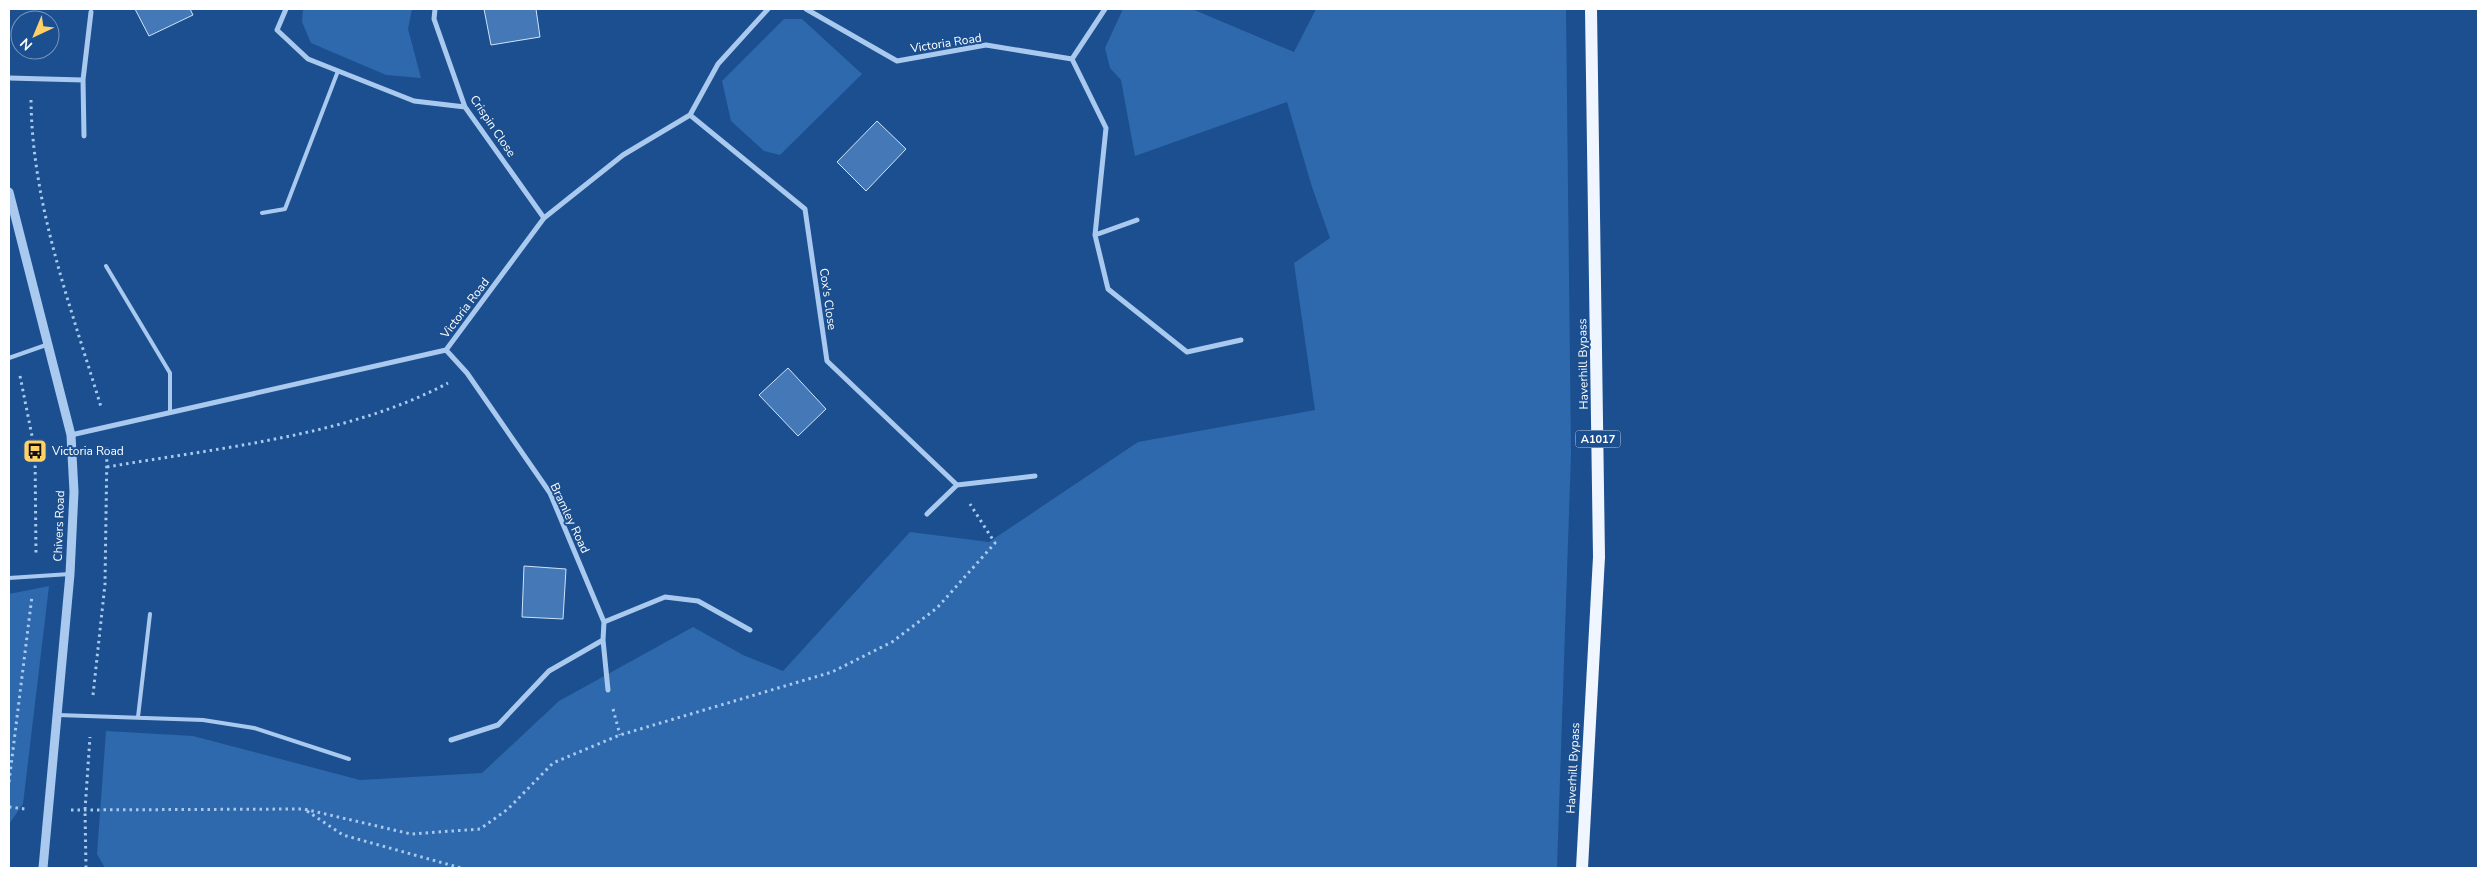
<svg xmlns="http://www.w3.org/2000/svg" width="2487" height="877" viewBox="0 0 2487 877" font-family="'Nunito Sans',sans-serif">
<style>
.green{fill:#2e69ad}
.building{fill:#4478b7;stroke:#cfe3fa}
.lines{fill:none;stroke-linecap:round;stroke-linejoin:round}
.path{stroke:#a9c9ee;stroke-width:3;stroke-dasharray:2.5 4;stroke-linecap:butt}
.service{stroke:#a9c9ee;stroke-width:4}
.minor{stroke:#a9c9ee;stroke-width:5}
.tertiary{stroke:#a9c9ee;stroke-width:9}
.primary{stroke:#f0f6ff;stroke-width:12}
.labels{text-anchor:middle;dominant-baseline:central;stroke-width:4;stroke-linejoin:round;paint-order:stroke}
.shield{fill:#1b4f8f;stroke:#bbcadd;stroke-width:1}
.shield-label{font-size:11px;font-weight:bold;fill:#fff}
.street-label{font-size:12px;fill:#fff;stroke:#1b4f8f}
.poi-label{font-size:12px;fill:#fff;stroke:#1b4f8f;text-anchor:start}
</style>
<rect width="100%" height="100%" fill="#1b4f8f"/>
<path class="green" d="M303 9H412L408 29 421 78 386 75 311 43 302 22Z
M1123 9H1192L1294 52 1316 9H1566L1571 454 1557 868H105L97 854 106 731 193 736 360 780 482 773 559 701 693 627 743 655 783 671 910 532 989 542 1138 442 1315 410 1294 263 1330 238 1312 187 1287 102 1135 156 1121 80 1110 68 1105 48Z
M784 19H802L862 74 780 155 764 151 731 121 722 81Z
M49 586 23 804 9 824V594Z"/>
<path class="building" d="M135 9H190L193 15 149 36Z
M484 9H536L540 37 491 45Z
M877 121 906 149 866 191 837 162Z
M788 368 826 409 798 436 759 395Z
M524 566 566 569 563 619 522 617Z"/>
<g class="lines">
<path class="path" d="M32 20V9
M31 59V50
M31 100C32 205 71 307 101 407
M20 376 35 451 36 555
M107 467C217 448 349 436 448 383
M93 695 105 584 107 447
M613 709 620 735
M9 782 32 596
M9 807 25 809
M71 810 304 809 411 834 480 829 508 809 553 763 620 735 832 672 892 642 937 608 995 543 970 504
M307 811 343 835 461 868
M86 868 85 810 90 737"/>
<path class="service" d="M262 213 285 209 338 71
M106 266 170 373V412
M9 358 46 345
M9 578 70 574
M58 715 203 720 254 728 349 759
M138 717 150 614"/>
<path class="minor" d="M286 9 277 30 308 59 414 101 465 107
M435 9 434 19 465 107 544 218
M806 9 897 61 986 45 1072 59 1105 9
M1072 59 1106 128 1095 235 1108 289 1187 352 1241 340
M9 78 83 80
M690 115 805 209 827 361 957 485
M84 136 83 80 91 12
M1095 235 1137 220
M446 350 467 373 550 493 604 622 603 640 608 690
M71 435 446 350 544 218 623 155 690 115 718 64 768 9
M927 514 957 485 1035 476
M604 622 665 597 698 601 750 630
M451 740 498 725 549 671 603 640"/>
<path class="tertiary" d="M9 192 71 435 74 492 70 574 43 868"/>
<path class="primary" d="M1582 868 1599 557 1591 9"/>
</g>
<defs>
<g id="bus-square" transform="scale(1.25)"><rect x="-9" y="-9" width="18" height="18" rx="4" fill="#ffd166" stroke="#1b4f8f"/><path d="M-5-6H5V4H4V6H2V4H-2V6H-4V4H-5ZM-3.5-4V0h7V-4ZM-3.5 1.2v1.5H-2V1.2ZM2 1.2v1.5H3.5V1.2Z" fill="#111"/></g>
</defs>
<g fill-rule="evenodd">
<use href="#bus-square" x="35" y="451"/>
</g>
<g class="labels">
<rect class="shield" x="1575.5" y="430.5" width="45" height="17" rx="4"/>
<g class="shield-label">
<text x="1598" y="439">A1017</text>
</g>
<g class="street-label">
<text transform="translate(946 43) rotate(-9)">Victoria Road</text>
<text transform="translate(493 126) rotate(56)">Crispin Close</text>
<text transform="translate(828 299) rotate(82)">Cox's Close</text>
<text transform="translate(465 308) rotate(-53)">Victoria Road</text>
<text transform="translate(1583 364) rotate(-91)">Haverhill Bypass</text>
<text transform="translate(570 518) rotate(65)">Bramley Road</text>
<text transform="translate(59 526) rotate(-88)">Chivers Road</text>
<text transform="translate(1573 768) rotate(-87)">Haverhill Bypass</text>
</g>
<g class="poi-label">
<text x="52" y="451">Victoria Road</text>
</g>
</g>
<rect width="2487" height="877" fill="none" stroke="#ffffff" stroke-width="20"/>
<g transform="translate(35 35) rotate(224)"><circle r="24" fill="#1b4f8f" stroke="#7695bc"/>
<path d="M0-4L9 19L0 12L-9 19Z" fill="#ffd166"/>
<text y="-8" font-size="14" font-weight="bold" text-anchor="middle" fill="#ffffff">N</text>
</g>
</svg>
